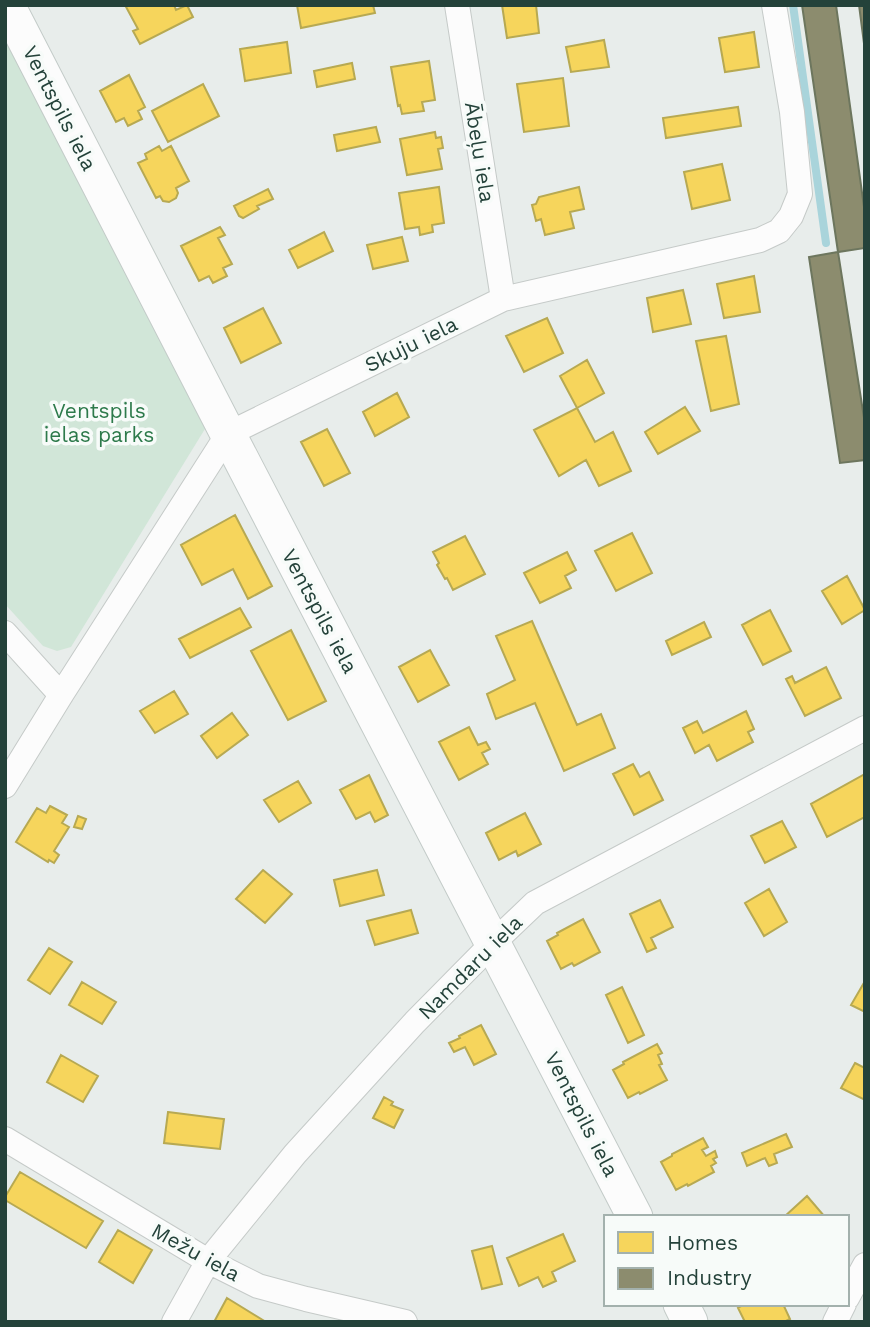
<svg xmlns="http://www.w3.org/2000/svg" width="870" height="1327" viewBox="0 0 870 1327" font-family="'Work Sans',sans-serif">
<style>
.green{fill:#d1e6d8}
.homes{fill:#f6d55c;stroke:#b7a952;stroke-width:2}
.industry{fill:#8c8c6e;stroke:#6d765e;stroke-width:2}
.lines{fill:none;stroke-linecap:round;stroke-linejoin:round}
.stream{stroke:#a9d4db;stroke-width:8}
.street-casing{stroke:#c5cac8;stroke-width:26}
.secondary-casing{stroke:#c3cbc8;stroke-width:37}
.street{stroke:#fcfcfc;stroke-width:24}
.secondary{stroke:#fcfcfc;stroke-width:35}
.labels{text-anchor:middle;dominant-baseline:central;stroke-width:7;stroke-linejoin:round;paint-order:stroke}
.street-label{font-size:21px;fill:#24423a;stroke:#f7fbf9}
.park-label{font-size:21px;fill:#2d7a4b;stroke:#f7fbf9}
</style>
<rect width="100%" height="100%" fill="#e8edeb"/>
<path class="green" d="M5 35 208 424 71 647 57 651 43 646 5 604Z"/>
<path class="homes" d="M125 5H174L176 10 187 5 193 17 140 44 133 31 138 29Z
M297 5H373L375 13 301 28Z
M502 5H536L539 33 507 38Z
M754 32 759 67 725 72 719 38Z
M604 40 609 67 571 72 566 47Z
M287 42 291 73 245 81 240 49Z
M429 61 435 100 422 102 424 111 402 114 400 105 398 106 391 67Z
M352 63 355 79 317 87 314 71Z
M129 75 145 107 138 111 142 119 128 126 124 118 116 122 100 91Z
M563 78 569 126 524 132 517 84Z
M203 84 219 116 168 142 152 111Z
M738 107 741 126 666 138 663 118Z
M376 127 380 142 337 151 334 135Z
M435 132 436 138 441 137 443 148 438 149 442 169 407 175 400 139Z
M159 146 162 151 171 146 189 181 176 188 178 193 176 198 169 202 163 201 160 196 156 198 138 163 147 159 145 154Z
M722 164 730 200 692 209 684 172Z
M439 187 444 223 432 225 433 232 420 235 419 227 405 229 399 193Z
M579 187 584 209 570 212 574 228 545 235 541 219 536 221 532 205 536 204 539 197Z
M268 189 273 199 257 206 259 209 243 218 239 216 234 206Z
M220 227 225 235 218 238 232 264 223 268 227 276 213 283 209 276 199 281 181 246Z
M324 232 333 251 298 268 289 250Z
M402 237 408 261 373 269 367 245Z
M754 276 760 312 724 318 717 284Z
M683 290 691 324 653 332 647 298Z
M263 308 281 343 241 363 224 328Z
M547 318 563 353 524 372 506 336Z
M726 336 739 404 711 411 696 341Z
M587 360 604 393 577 408 560 376Z
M397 393 409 417 375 436 363 412Z
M685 407 700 431 658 454 645 432Z
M577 408 595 442 613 432 631 471 599 486 586 460 559 476 534 430Z
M327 429 350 473 324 486 301 442Z
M235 515 272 586 248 599 233 569 202 585 181 545Z
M632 533 652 573 616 591 595 551Z
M465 536 485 574 453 590 447 578 445 579 437 565 439 563 433 552Z
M567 552 576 570 565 576 571 588 540 603 524 573Z
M847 576 865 610 842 624 822 591Z
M240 608 251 627 190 658 179 639Z
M770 610 791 651 763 665 742 625Z
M532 621 577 725 601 714 615 748 564 771 535 703 496 719 487 694 515 680 496 636Z
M704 622 711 637 672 655 666 641Z
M291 630 326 701 288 720 251 651Z
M430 650 449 685 418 702 399 667Z
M826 667 841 698 805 716 786 679 792 676 795 683Z
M174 691 188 714 155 733 140 711Z
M746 711 754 729 748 732 753 742 717 761 709 745 695 753 683 728 697 721 703 733Z
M232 713 248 735 217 758 201 736Z
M469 727 478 745 486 742 490 749 482 753 488 764 459 780 439 742Z
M633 764 640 777 649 772 663 800 634 815 613 774Z
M865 774V817L827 837 811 804Z
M369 775 388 815 375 822 370 812 356 819 340 790Z
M298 781 311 803 279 822 264 800Z
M50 806 67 815 62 823 69 827 54 851 59 855 54 863 49 860 48 862 16 842 37 808 46 813Z
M525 813 541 844 518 856 516 851 499 860 486 833Z
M78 816 86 819 82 829 74 827Z
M782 821 796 847 765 863 751 836Z
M263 870 292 894 265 923 236 899Z
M377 870 384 895 340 906 334 880Z
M769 889 787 922 764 936 745 903Z
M660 900 673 927 651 938 656 948 647 952 630 914Z
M411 910 418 933 375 945 367 921Z
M583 919 600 952 574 966 572 963 561 969 547 941 558 935 557 933Z
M49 948 72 962 50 994 28 980Z
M865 981V1012L851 1005Z
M82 982 116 1002 102 1024 69 1005Z
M622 987 644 1035 628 1043 606 995Z
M481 1025 496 1054 474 1065 465 1047 454 1052 449 1043 460 1038 459 1036Z
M657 1044 662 1053 658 1055 662 1064 659 1065 667 1080 640 1094 639 1092 628 1098 613 1070 624 1064 623 1062Z
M61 1055 98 1076 83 1102 47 1082Z
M855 1063 865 1068V1100L841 1088Z
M384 1097 393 1102 391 1105 403 1110 394 1128 373 1118Z
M168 1112 224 1119 220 1149 164 1143Z
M786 1134 792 1147 774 1154 777 1163 769 1166 765 1158 747 1166 742 1153Z
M703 1138 708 1147 702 1150 706 1156 715 1151 717 1157 713 1159 716 1163 711 1166 714 1172 688 1186 687 1184 676 1190 661 1162 672 1156V1154Z
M20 1172 103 1221 86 1248 5 1200V1197Z
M807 1196 825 1217H784Z
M118 1230 152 1250 133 1283 99 1262Z
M563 1234 575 1261 552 1272 556 1281 543 1287 538 1277 519 1286 507 1258Z
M492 1246 502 1284 482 1289 472 1251Z
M227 1298 266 1322H214Z
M745 1304H783L790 1319 784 1322H745L738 1308Z"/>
<path class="industry" d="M802 5H836L865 214V248L838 252Z
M859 5H865V51Z
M838 252 865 424V460L840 463 809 257Z"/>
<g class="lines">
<path class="stream" d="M793 5 826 243"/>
<g class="street-casing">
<path id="street" d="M457 5 503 299
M5 633 61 695
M5 786 61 695 228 434 503 299 760 240 779 231 791 216 800 194 792 112 774 5
M5 1139 208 1261 258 1286 306 1299 405 1322
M847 1298 865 1265
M174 1322 208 1261 295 1154 415 1022 493 943 535 903 865 728
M835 1322 844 1304"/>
</g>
<g class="secondary-casing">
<path id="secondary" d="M7 5 228 434 635 1217
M681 1304 690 1322"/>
</g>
<use href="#street" class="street"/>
<use href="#secondary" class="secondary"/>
</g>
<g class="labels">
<g class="street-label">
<text transform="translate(60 108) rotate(63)">Ventspils iela</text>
<text transform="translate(480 152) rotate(81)">Ābeļu iela</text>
<text transform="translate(411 344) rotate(-26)">Skuju iela</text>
<text transform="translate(320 611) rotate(62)">Ventspils iela</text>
<text transform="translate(470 967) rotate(-45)">Namdaru iela</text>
<text transform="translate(582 1114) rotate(63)">Ventspils iela</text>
<text transform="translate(196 1252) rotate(29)">Mežu iela</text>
</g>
<g class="park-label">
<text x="99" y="410">Ventspils<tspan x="99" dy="24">ielas parks</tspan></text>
</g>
</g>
<rect width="870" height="1327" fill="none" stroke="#24423a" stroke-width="14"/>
<rect x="604" y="1215" width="245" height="91" fill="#f7fbf9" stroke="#a3b1ad" stroke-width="2"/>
<rect x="618" y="1232" width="35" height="21" fill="#f6d55c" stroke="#a3b1ad" stroke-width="2"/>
<text x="667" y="1250" font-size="21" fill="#24423a">Homes</text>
<rect x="618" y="1268" width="35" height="21" fill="#8c8c6e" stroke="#a3b1ad" stroke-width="2"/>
<text x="667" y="1285" font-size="21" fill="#24423a">Industry</text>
</svg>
